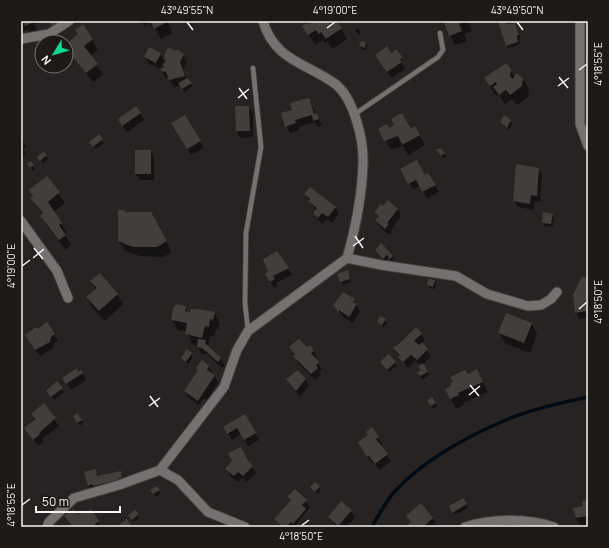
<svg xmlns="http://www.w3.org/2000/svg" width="609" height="548" viewBox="0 0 609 548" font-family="Manrope,sans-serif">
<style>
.shadow{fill:#0007}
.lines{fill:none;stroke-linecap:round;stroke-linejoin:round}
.stream{stroke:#000b16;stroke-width:3.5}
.building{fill:#413e3c}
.lane-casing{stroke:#42403e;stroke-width:6}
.street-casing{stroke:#42403e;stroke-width:11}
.lane{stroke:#757170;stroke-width:4.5}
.street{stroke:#757170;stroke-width:9}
.ticks{fill:none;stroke:#f7f4f3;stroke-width:1.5}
.neatline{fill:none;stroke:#f7f4f3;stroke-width:1.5}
.ticks-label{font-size:10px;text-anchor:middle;fill:#f7f4f3}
</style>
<rect width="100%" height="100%" fill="#272322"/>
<path class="shadow" d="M21 21H33L37 29 30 32 28 29 24 31 21 27Z
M141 21H167L172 33 161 39 154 27 152 28 149 23 144 26Z
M313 21H327L330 26 337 22 347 39 332 49 328 42 325 43 323 40 315 45 304 26 314 23Z
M443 21H468L472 31 464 34 467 41 455 45Z
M499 21H506L508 25 514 24 520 36 519 45 508 48Z
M358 28 361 34 359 35 355 30Z
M92 39 98 50 90 56 103 74 93 82 66 48V45Z
M366 43 367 46 366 50 362 49 360 46Z
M160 54 164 61 160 69 149 64 145 57Z
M391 54 402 58 403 61 401 62 405 69 392 78 380 62Z
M183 55 187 62 183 70 187 79 193 86 184 92 181 85 174 87 169 78 165 77 162 71Z
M510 70 515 78 523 79 529 89 528 97 517 105 513 99 505 104 499 94 496 96 485 78Z
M308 99 322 126 318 127 315 122 298 127 299 130 290 133 282 114 293 110Z
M236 107H249L253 114V137L240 138 237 131Z
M140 113 144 120 127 132 119 120Z
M510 120 512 124 509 130 501 122Z
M172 124 200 141 204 148 191 155Z
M415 128 425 145 408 155 403 146 391 150 380 129 411 130Z
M99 135 104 143 96 149 92 145Z
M21 138 26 147 23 149 26 154 21 157Z
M440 149 446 157 444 158 439 153Z
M151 151 154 158V180H140L136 174Z
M44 153 48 159 43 163 40 160Z
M31 162 35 169 33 171 30 167Z
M402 169 425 176 435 185 439 192 427 198 420 186 413 190Z
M539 169 542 175 540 202 534 201V210L518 207 514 201Z
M47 178 65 203 54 212 67 233 65 235 71 245 66 250 47 226 41 216 43 215 32 198Z
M305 194 335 207 339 214 332 223 326 219 323 224 318 220 314 213 316 211Z
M388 202 398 210 401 216 391 230 392 232 389 235 380 227 377 221 379 217 375 212Z
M125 211 126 213H150L172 252 163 257 140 256 125 251 119 241Z
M552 214 554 217 553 227 544 226 543 223Z
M376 250 393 256 394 259 392 261 389 257 385 261Z
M288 268 292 275 276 283 278 286 274 288 266 274Z
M349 274 351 282 343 285 339 275Z
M582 277 588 280V318L579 319 576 313Z
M91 281 117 294 123 304 105 321 93 308 87 298 96 290Z
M434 281 436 284 435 289 430 288 428 285Z
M354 300 360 312 353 323 343 317 335 305Z
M185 307 188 312 214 313 220 323 218 330 216 329 214 337 210 336 208 346 221 359 225 366 222 368 207 354H201L198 346 192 344 187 332 178 330 172 320Z
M507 314 532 324 537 334 530 353 505 343 499 333Z
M381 317 387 323 384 327 378 322Z
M47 323 58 341 54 344 53 348 40 356 30 342 38 330Z
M419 333V337L422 335 425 340 421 344 431 356 423 365 429 375 422 379 419 373 422 371 421 366 415 360 408 368 394 348H397Z
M290 348 314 351 317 358 315 359 322 370 319 372 321 375 315 380 298 363Z
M187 351 193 357 188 364 182 358Z
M395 363 397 365 389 372 383 365Z
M209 366 218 383 207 400 204 398 199 405 189 398 185 391 199 371 197 369Z
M81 371 86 380 71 390 63 378Z
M477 371 488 392 463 403 464 405 456 409 446 389Z
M288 379H305L309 386 300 397Z
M62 389 64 392 54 400 49 394Z
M436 403 437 406 433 409 430 405Z
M44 405 59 426 42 439 43 442 38 446 25 428 36 420 33 414Z
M77 414 83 423 80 426 74 416Z
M245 415 259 440 248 446 241 434 232 440 225 427Z
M372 429 382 444 380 446 391 461 379 470 374 463 371 462 360 442 369 435Z
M241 449 256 473 247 482 242 478 238 482 230 476 227 469Z
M95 470 99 477 120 472 124 479 92 492 88 486Z
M156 487 161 493 156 497 152 490Z
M311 487H319L321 490 317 494Z
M289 497 306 501 310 507 295 526 281 527 276 519 291 502Z
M463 499 468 508 455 515 450 506Z
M588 501V527H582L576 518 575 509 584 507Z
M91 511 100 525 97 527H72L65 517 88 518Z
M351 511 355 518 346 527H337L329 517Z
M138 515 139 518 134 522 131 518Z
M433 518 436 525 434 527H408Z"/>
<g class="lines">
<path class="stream" d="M372 527C379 514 387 499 397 489 426 459 468 436 506 420 532 409 561 403 588 397"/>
</g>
<path class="building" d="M21 21H36L25 26 24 23 21 24Z
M49 21H57L59 23 53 28Z
M150 21H167V22L154 29Z
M312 21H328L331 25 337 21 342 28 326 39 321 32 319 34 316 30 308 35 302 26 307 23 308 25Z
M447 21H466L459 24 462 31 449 36 444 22Z
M498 21H506L507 24 515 23 519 35H517L518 42 506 46Z
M83 24 93 39 84 46 98 64 86 73 66 49V44L78 34 75 30Z
M361 41 366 42 365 48 359 46Z
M387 46 391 53 396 49 403 58 400 59 402 62 387 72 375 55Z
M149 47 161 53 156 63 144 57Z
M168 47 173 50H178L184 54 180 62 185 76 169 80 166 72 161 71V69L164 67 163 64 166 62 164 56Z
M506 63 511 69 510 76 513 79 516 73 523 78 522 86 510 95 506 90 499 95 493 87 497 84 496 82 490 86 484 78Z
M187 78 192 83 182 89 178 83Z
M309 98 314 114 317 113 319 119 313 121 312 115 295 120 296 123 285 127 281 113 292 110 290 103Z
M136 106 141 113 122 126 118 119Z
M235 106H249L250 131H236Z
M402 113 411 129 415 126 420 135 402 145 398 136 384 141 378 129 387 124 389 128 394 125 391 119Z
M185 115 201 141 187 149 171 123Z
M504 115 511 120 507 128 500 122Z
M99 134 103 139 93 147 89 142Z
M440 148 445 153 441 156 436 150Z
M135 150H151V174H135Z
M44 151 47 155 40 161 37 157Z
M417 160 425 175 428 173 436 185 422 192 416 180 408 184 400 169Z
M31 161 34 165 30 168 27 164Z
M516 164 539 168 537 196 531 195 530 204 513 201Z
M47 176 60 192 48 202 62 223 59 225 66 235 59 240 40 216 43 213 30 198 33 196 29 190Z
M310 187 336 207 328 217 322 213 318 218 313 213 317 208 308 201 310 199 304 194Z
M388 200 398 209 387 223 389 224 385 229 375 220 379 216 374 212 381 204 383 206Z
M118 210H125V212H151L167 241 157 247H133L118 241Z
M543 212 553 214 551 224 542 223Z
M381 243 393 256 390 259 387 255 383 259 375 250Z
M277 251 289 268 273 276 275 279 270 282 265 274 268 272 263 259Z
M348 270 350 279 340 282 337 274Z
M100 273 118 294 99 311 86 297 97 288 90 281Z
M582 276 588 279 586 298 588 311 575 313 573 295Z
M428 279 435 280 433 287 427 285Z
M343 292 355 299 353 302 357 304 349 317 339 310 338 312 333 305Z
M176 304 186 306 185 311 190 312 191 309H198L215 312 213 320 210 319 209 327 205 326 202 338 185 334 187 323 171 320 173 308Z
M506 313 532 323 524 343 498 333Z
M380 316 386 319 382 325 377 322Z
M47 322 55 334 51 337 50 342 35 350 25 335 36 327 38 329Z
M416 327 422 333 414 341 419 345 422 342 428 349 417 360 411 355 403 362 398 357 400 355 393 348 396 345 397 346Z
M198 339 206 340 205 343 221 358 218 362 202 348 197 347Z
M299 339 307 347 310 345 314 351 311 353 319 362 316 365 318 368 311 374 293 356 295 355 289 347Z
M187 349 192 353 186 362 181 358Z
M389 354 396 362 387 370 380 362Z
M202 360 209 366 207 370 215 375 198 401 184 391 198 370 196 368Z
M423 363 428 372 420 376 417 373 421 370 418 366Z
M77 368 78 372 81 370 83 373 66 384 62 378Z
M477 369 483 382 458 393 459 395 450 399 445 389 451 386 450 383 453 382 450 377 465 370 468 374Z
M298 370 306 379 296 391 286 379Z
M57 381 63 388 51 397 46 391Z
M432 397 436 403 431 406 427 401Z
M44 403 56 418 39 433 40 434 33 440 24 428 36 419 31 414Z
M77 413 82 420 77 423 73 416Z
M245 414 256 433 244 440 237 428 227 434 223 427Z
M372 427 379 437 376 439 388 454 375 464 369 456H366L358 442 368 435 366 432Z
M241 447 249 462 253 466 243 476 238 472 234 476 225 469 232 461 228 453Z
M96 469 97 476 121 471 122 477 118 479V480L93 486 92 484 88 486 84 472Z
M315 482 320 486 315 492 310 487Z
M157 486 160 490 153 494 150 490Z
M295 489 307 500 302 505 306 509 293 524 291 522 286 527H283L274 519 291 500 287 497Z
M463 498 467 504 452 513 449 506Z
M588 500V516L576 518 573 508 583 506 582 501Z
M341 501 352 510 338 526 328 517Z
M421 503 433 518 423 527H406L411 522 406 516Z
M74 509 78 515 84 510 86 513 91 509 99 521 94 525 96 527H73L64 516Z
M135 510 139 514 132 520 128 515Z
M127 519 132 527H116Z"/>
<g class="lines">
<g class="lane-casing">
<path id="lane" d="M355 114 438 57 443 50 440 33
M248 331 245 303 246 233 261 147 253 68"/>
</g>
<g class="street-casing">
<path id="street" d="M263 21C274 60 306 63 334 83 354 97 364 141 363 164 362 193 355 230 347 258
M580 21V124L588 146
M21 39 49 34 69 21
M21 221 57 271 68 298
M160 470 178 480 208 512 245 527
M47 527 49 522 74 498 119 485 160 470 224 387 237 350 248 331 347 258 381 265 456 276 487 294 528 306 541 305 551 299 557 292
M465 527C494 518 526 518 554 527"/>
</g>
<use href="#lane" class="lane"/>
<use href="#street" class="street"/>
</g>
<path class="ticks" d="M187 22 193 30M517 22 523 30M327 28 335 22M579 70 587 64M559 77 568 88M558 86 569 78M239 88 247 99M238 98 249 89M355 236 363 248M353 246 364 238M34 248 43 259M33 258 44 249M22 266 30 260M579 309 587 302M470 385 479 396M469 395 480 386M150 396 158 407M149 406 160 398M22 505 30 499M301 526 309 520"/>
<rect width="609" height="548" fill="none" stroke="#1d1a18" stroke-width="44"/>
<g transform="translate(54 54) rotate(232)"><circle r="19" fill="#1d1a18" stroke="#747170"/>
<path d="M0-3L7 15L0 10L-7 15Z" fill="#0bd98b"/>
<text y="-6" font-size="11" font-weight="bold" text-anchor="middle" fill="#f7f4f3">N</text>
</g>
<path d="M36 506v6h84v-6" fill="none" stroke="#f7f4f3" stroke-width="2"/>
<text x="42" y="506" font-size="12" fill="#f7f4f3" stroke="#1d1a18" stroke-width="3" paint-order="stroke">50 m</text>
<rect x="22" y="22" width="565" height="504" class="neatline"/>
<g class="ticks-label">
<text x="187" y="14">43°49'55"N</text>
<text x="335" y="14">4°19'00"E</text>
<text x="517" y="14">43°49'50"N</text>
<text transform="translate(598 64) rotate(-90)" y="4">4°18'55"E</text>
<text transform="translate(11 266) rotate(-90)" y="4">4°19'00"E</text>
<text transform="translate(598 302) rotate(-90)" y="4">4°18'50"E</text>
<text transform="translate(11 505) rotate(-90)" y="4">4°18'55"E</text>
<text x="301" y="540">4°18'50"E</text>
</g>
</svg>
